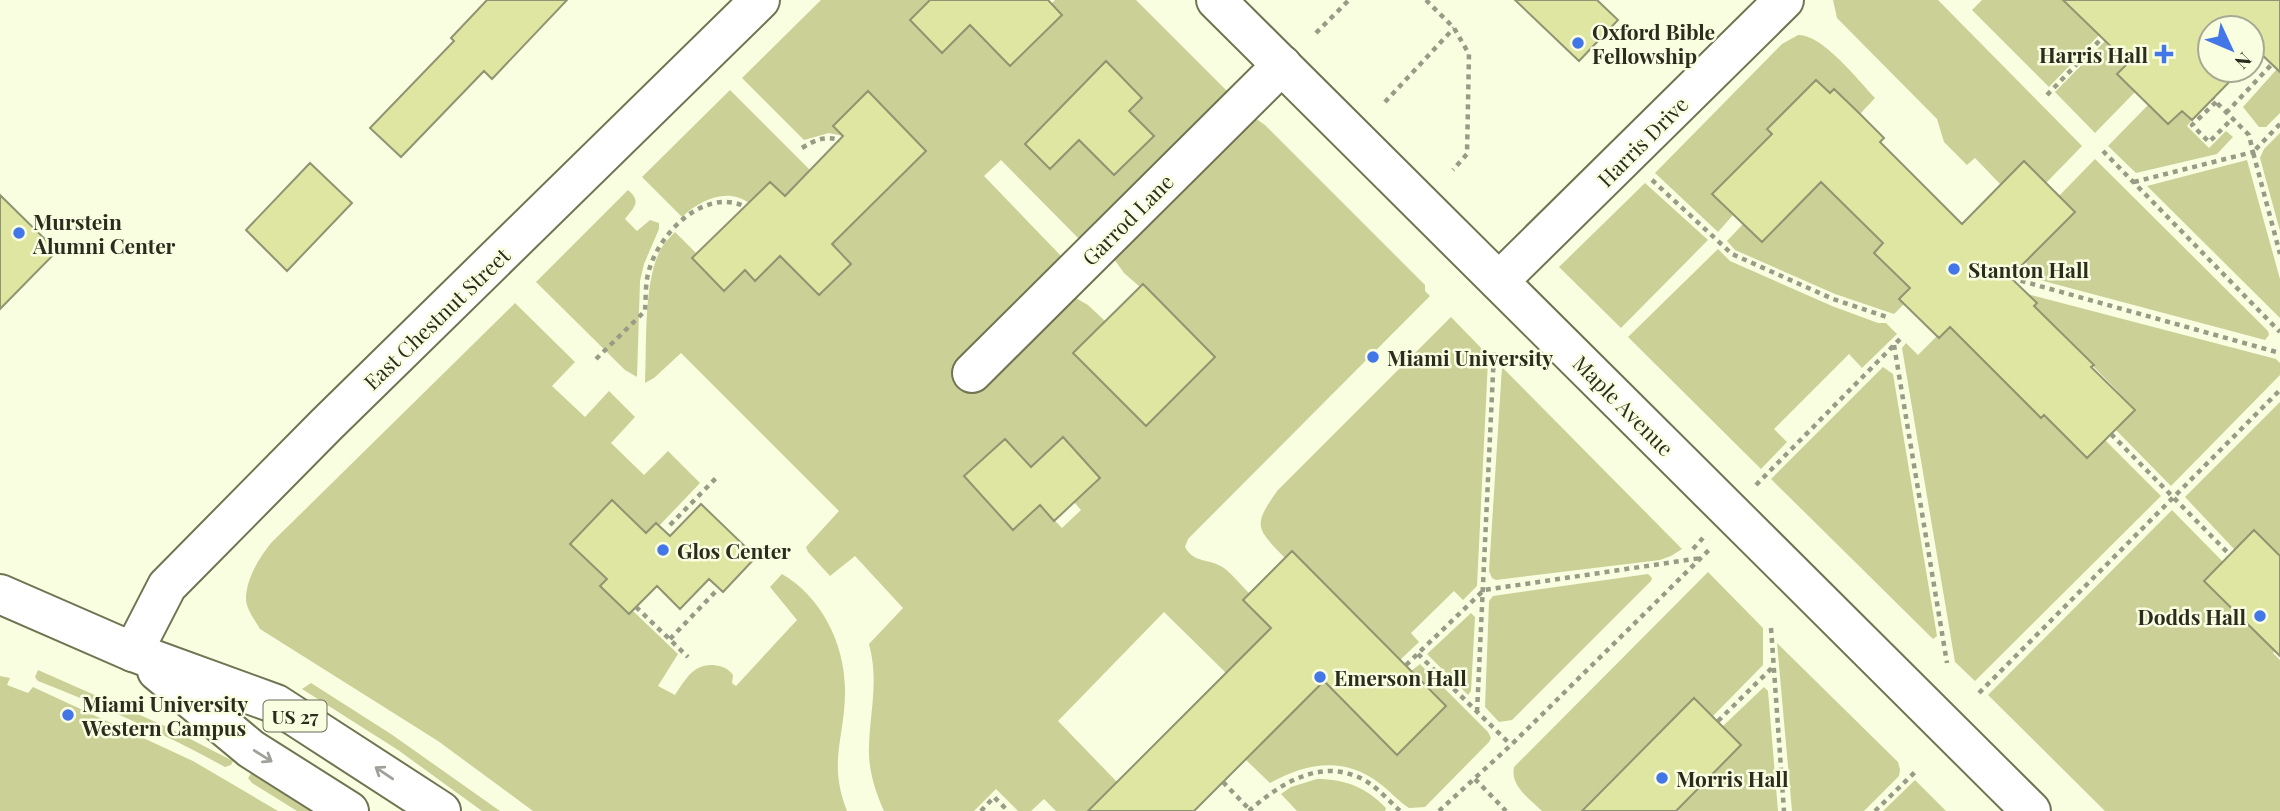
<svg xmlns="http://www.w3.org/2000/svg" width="2280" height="811" viewBox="0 0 2280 811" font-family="'Playfair Display',serif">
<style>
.green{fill:#cad096;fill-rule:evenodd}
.building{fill:#dfe6a1;stroke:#909472;stroke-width:2}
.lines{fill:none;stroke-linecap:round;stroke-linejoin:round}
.street-casing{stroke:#707452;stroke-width:42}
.secondary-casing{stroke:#707452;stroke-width:42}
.highway-casing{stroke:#707452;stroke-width:42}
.path{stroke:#989b85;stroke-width:4.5;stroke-dasharray:5 5;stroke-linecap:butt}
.street{stroke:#fff;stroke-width:38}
.secondary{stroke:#fff;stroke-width:38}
.highway{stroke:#fff;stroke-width:38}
.oneway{stroke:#a0a09a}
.poi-dot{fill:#4377e8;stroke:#fafee1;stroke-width:2.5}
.labels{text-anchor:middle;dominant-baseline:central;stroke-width:5;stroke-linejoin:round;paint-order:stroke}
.shield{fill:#fafee1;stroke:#696b58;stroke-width:2}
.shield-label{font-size:19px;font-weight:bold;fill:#2b2c1e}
.poi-label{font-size:21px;font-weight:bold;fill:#2b2c1e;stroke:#fafee1;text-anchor:start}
.street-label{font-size:21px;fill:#2b2c1e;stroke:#fafee1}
</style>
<rect width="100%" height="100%" fill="#fafee1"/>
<path class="green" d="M821 0H930L910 20 941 52 970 25 1010 66 1062 15 1051 4 1055 0H1136L1229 93 1080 240 1001 160 984 176 1062 257 1074 297 1088 305 1105 321 1074 353 1146 426 1215 357 1143 285 1140 287 1124 273 1114 259 1255 118 1265 125 1425 285V291L1430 296 1188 539 1185 547C1194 564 1210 558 1224 568 1233 575 1241 585 1249 593L1243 600 1271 628 1226 673 1164 612 1058 721 1117 782 1088 811H1056L1044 799 1031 811H1018L996 789 974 811H884C875 791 868 769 869 747 870 710 879 681 869 644L903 608 855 556 830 576 808 552 806 547 839 511 681 353 654 378 645 383C647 345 643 281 661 249 664 243 670 237 675 232L697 254 724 291 745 270 755 280 780 256 819 295 851 263 771 182 749 203C727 187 700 200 682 217L642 177 730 90 810 170 805 176 853 223 926 151 868 92 833 126 843 136 829 133 804 140 742 78ZM1106 62 1142 97 1129 111 1154 136 1114 175 1079 140 1050 168 1025 144ZM1063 437 1100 478 1074 502 1081 510 1062 528 1040 505 1013 529 964 477 1005 439 1031 467Z
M1833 0H1938L2082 146 2046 183 2024 162 2001 185 1975 158 1967 165 1944 142 1937 119 1837 18Z
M1982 0H2063L2099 35 2049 87 1972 10Z
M1798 35C1822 34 1858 80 1875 98L1860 114 1835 90 1830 93 1816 80 1768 128 1772 134 1713 193 1733 215 1718 232 1655 173 1782 44Z
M2105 41 2128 63 2117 74 2135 92 2095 133 2055 92Z
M2277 69 2280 72V113L2266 127H2259L2243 107Z
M2148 105 2168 124 2182 111 2192 120 2187 126 2209 148 2226 131 2233 137 2217 154 2136 173 2108 146Z
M2280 133V231L2260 158 2264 149Z
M2095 159 2268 331 2269 335 2265 340 2036 279 2033 270 2025 262 2073 210 2059 196Z
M2247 160 2280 279V318L2147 186Z
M1821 182 1883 243 1874 253 1910 288 1904 304 1894 314 1835 294 1735 250 1727 241 1743 224 1762 242Z
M1645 183 1708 240 1621 328 1559 267Z
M628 190C642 202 634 207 625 219L637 231 650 220 659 223V229L644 264 640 281 637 377 625 370 536 282Z
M1718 249 1730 261 1832 306 1878 323H1886L1897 334 1862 368 1849 354 1774 429 1787 442 1761 469 1628 337Z
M2027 294 2276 359 2280 363V375L2171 486 2115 429 2135 409 2034 306Z
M515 303 575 362 552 386 585 417 609 391 635 417 611 443 644 475 668 451 700 483 659 526 656 523 646 533 612 500 570 544 607 579 629 614 633 611 678 654 658 686 675 695C685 680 693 664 713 665 722 666 728 668 733 675L732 683 736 686 797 620 770 587 782 574C821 597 844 642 845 688 846 736 827 760 847 811H533L438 741 260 629C255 620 246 609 246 599 246 579 259 558 271 543Z
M1451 317 1484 351 1488 361 1477 586 1463 600 1454 591 1411 633 1419 642 1400 660 1292 551 1285 558C1256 528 1252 526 1278 490Z
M1950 327 2041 418 2044 415 2087 457 2105 440 2161 496 1975 681 1955 662 1902 348 1906 343 1918 355 1937 336 1940 338Z
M1502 367 1682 549 1671 556 1660 560 1496 580 1492 578 1489 571Z
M1883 367 1893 374 1937 636 1933 639 1771 479Z
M2280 402V556L2235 550 2185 497Z
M2172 510 2223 562 2204 581 2274 651 2273 653 2280 660V811H2105L1988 695Z
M1708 572 1763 628V665L1713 716 1694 698 1582 811H1542C1530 799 1510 786 1514 767Z
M1648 574 1652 578 1651 581 1512 720 1499 722 1485 707 1489 601 1493 596Z
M1471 613 1475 617 1471 691 1468 695 1427 654Z
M1777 643 1898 762 1900 770 1899 776 1864 811H1792Z
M1420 664 1488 732 1491 738 1489 742 1425 807 1409 808C1398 801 1390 791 1379 783 1344 756 1306 763 1270 783L1245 759 1324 681 1397 754 1446 706 1411 671Z
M38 670 167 727 233 761 231 765 225 767C165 734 102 706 38 681L35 677Z
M0 676 10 678 7 685 28 693 33 687 193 761 278 811H0Z
M311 683 391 734 500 811H482L398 750 302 689Z
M1764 687 1768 691 1778 811H1676L1741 745 1723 726Z
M252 772 313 811H297L252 783 248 778Z
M1317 779C1346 779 1367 788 1386 808L1385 811H1297L1281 794 1291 787Z
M1915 780 1946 811H1883Z"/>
<path class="building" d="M487 0H567L492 79 484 71 401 157 370 128 454 41 451 38Z
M930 0H1048L1062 15 1010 66 970 25 942 53 910 20Z
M1515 0H1597L1618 20 1579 61Z
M2063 0H2280V72L2259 52 2252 59V28H2210V70H2241L2192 120 2182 111 2168 124 2117 74 2128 63Z
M1106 61 1142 98 1129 111 1154 136 1114 175 1079 140 1050 169 1025 144Z
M1816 80 1830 93 1834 89 1860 114 1884 138 1880 142 1962 224 2024 161 2075 212 2010 277 2037 303 2034 306 2094 365 2091 367 2135 410 2087 458 2044 415 2041 418 1950 327 1939 338 1899 299 1910 288 1874 253 1883 243 1821 182 1762 242 1712 194 1772 134 1767 129Z
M868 91 926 151 832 244 851 264 819 295 780 256 755 281 745 270 724 291 692 258 770 182 785 196 843 136 833 126Z
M310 163 352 203 287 271 246 230Z
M0 195 57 251 0 309Z
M1143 284 1215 357 1146 426 1073 353Z
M1063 437 1100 478 1054 521 1040 505 1013 530 964 476 1005 439 1031 467Z
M612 500 646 533 656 523 670 536 701 504 756 557 723 592 709 579 680 609 657 586 629 614 600 586 607 579 570 544Z
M2254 530 2280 556V656L2204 581Z
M1292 551 1446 706 1397 755 1324 681 1194 811H1088L1271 628 1243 600Z
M1694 698 1741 745 1676 811H1582Z"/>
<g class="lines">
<g class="street-casing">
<path id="street" d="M1499 281 1784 0
M972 373 1282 65"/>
</g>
<g class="secondary-casing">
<path id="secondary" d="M1216 0 2031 811
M133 652 167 586 326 425 760 0"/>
</g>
<g class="highway-casing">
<path id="highway" d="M0 594 133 652 276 704 441 811
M157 671 251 749 349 811"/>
</g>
<path class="path" d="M1426 0 1454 28 1469 54 1467 154 1453 170
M1316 33 1349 0
M2047 95 2102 38
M1385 102 1454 28
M2216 102 2192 125 2209 142 2232 119
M2226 113 2272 64
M2280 124 2253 152 2280 254
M802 148C816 139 825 136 840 140
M2103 151 2280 332
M1652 180 1732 254 1833 299 1890 318
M2134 182 2253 152 2249 135 2213 99
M2011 278 2280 353
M1894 345 1947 663
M596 359 645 311C646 297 645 280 650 267 662 230 706 187 746 207
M2111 434 2230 555
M1756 485 1901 338
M670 525 717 477
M1693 549 1703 538
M636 607 688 657
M1771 628 1784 811
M670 639 719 588
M1418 654 1511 745
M1406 665 1484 590 1701 558
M1979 693 2280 390
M1477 712 1494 352
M1718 721 1774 666
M1475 779 1506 811
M1223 782 1250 810
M981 811 994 797 1008 811
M1249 811C1276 787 1314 761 1353 775 1372 781 1386 798 1400 811
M1439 811 1511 745 1711 548
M1875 811 1915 772"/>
<use href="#street" class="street"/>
<use href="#secondary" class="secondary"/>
<use href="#highway" class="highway"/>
</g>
<defs><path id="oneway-shaft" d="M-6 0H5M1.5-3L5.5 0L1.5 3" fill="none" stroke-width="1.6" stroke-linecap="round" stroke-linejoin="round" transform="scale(1.75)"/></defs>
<g class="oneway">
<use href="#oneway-shaft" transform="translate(263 756) rotate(32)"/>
<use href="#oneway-shaft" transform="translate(384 773) rotate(-146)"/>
</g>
<g class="poi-dot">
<circle cx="1578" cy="43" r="7"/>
<path d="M2160.5 43.5h7v7h7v7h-7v7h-7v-7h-7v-7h7z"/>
<circle cx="19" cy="233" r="7"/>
<circle cx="1954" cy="269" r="7"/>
<circle cx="1373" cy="357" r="7"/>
<circle cx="663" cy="550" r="7"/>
<circle cx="2260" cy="616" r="7"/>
<circle cx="1320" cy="677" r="7"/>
<circle cx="68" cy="715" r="7"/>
<circle cx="1662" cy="778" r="7"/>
</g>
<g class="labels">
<rect class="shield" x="263.5" y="700.5" width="63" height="31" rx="5"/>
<g class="shield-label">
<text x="295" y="716">US 27</text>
</g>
<g class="poi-label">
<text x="1592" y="31">Oxford Bible<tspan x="1592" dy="24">Fellowship</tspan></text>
<text x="2148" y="54" text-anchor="end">Harris Hall</text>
<text x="33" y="221">Murstein<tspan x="33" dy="24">Alumni Center</tspan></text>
<text x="1968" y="269">Stanton Hall</text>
<text x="1387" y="357">Miami University</text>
<text x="677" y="550">Glos Center</text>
<text x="2246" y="616" text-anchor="end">Dodds Hall</text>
<text x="1334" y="677">Emerson Hall</text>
<text x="82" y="703">Miami University<tspan x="82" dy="24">Western Campus</tspan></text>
<text x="1676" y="778">Morris Hall</text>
</g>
<g class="street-label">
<text transform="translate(1642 141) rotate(-45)">Harris Drive</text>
<text transform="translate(1127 219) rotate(-45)">Garrod Lane</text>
<text transform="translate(436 318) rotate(-44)">East Chestnut Street</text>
<text transform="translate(1624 405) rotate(45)">Maple Avenue</text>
</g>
</g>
<g transform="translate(2231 49) rotate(134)"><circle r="33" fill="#fafee1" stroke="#a7aa93" stroke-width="2"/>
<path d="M0-5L12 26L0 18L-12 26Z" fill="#4377e8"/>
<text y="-10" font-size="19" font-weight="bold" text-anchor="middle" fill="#2b2c1e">N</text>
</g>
</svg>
